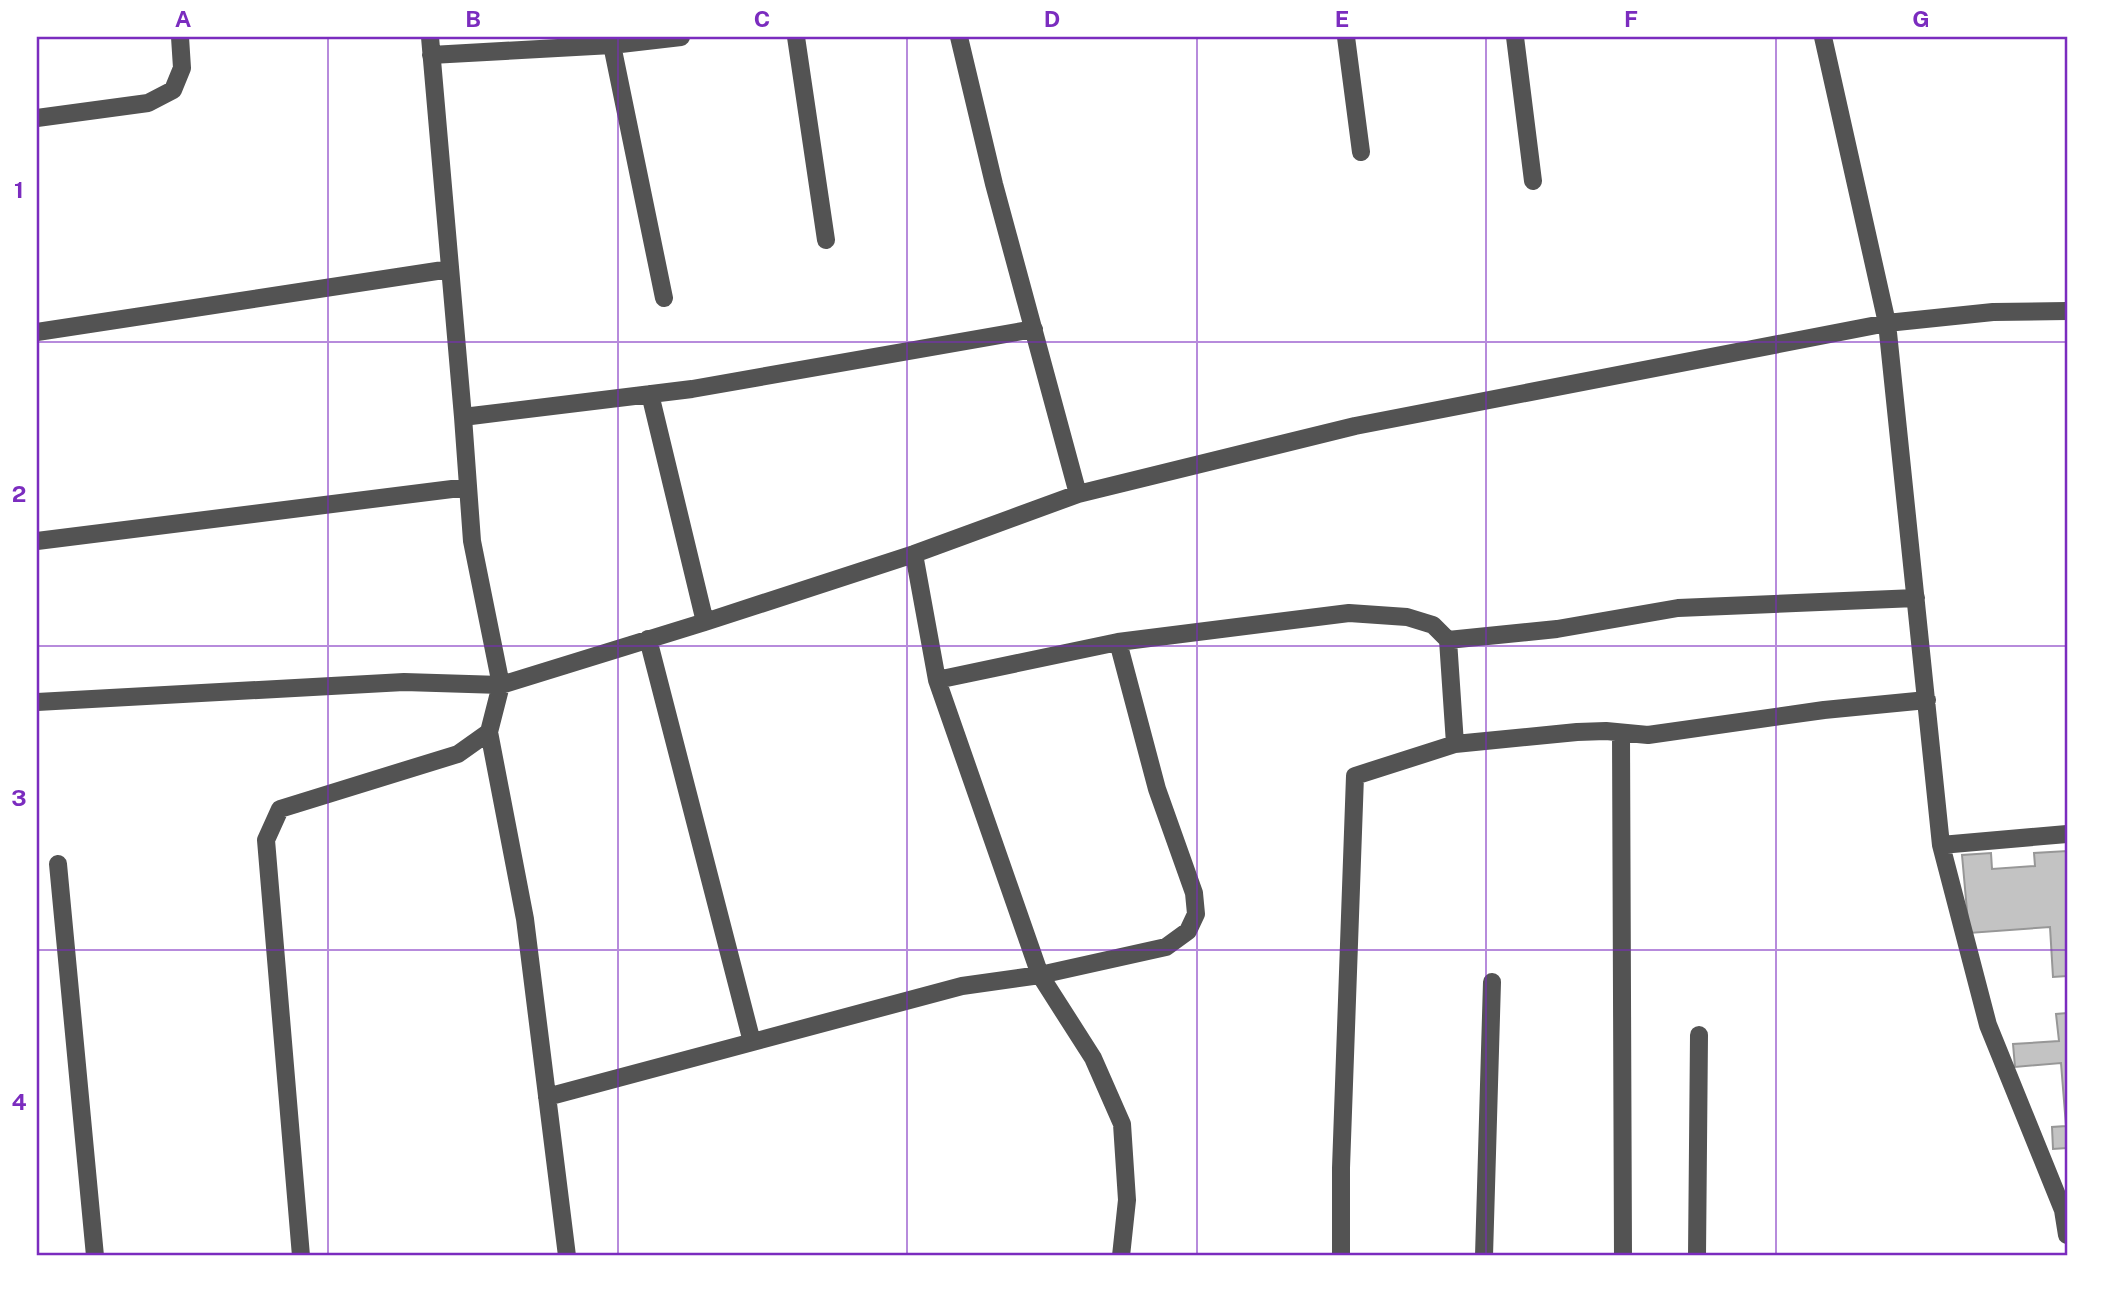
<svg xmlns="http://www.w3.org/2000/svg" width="2104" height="1293" viewBox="0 0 2104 1293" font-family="'Public Sans',sans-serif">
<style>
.building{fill:#c3c3c3;stroke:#979797;stroke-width:2}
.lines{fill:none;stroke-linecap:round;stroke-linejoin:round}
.minor{stroke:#535353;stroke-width:18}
.grid{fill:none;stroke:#7b2cbf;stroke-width:2;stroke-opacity:0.55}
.neatline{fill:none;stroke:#7b2cbf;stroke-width:2.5}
.grid-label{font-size:23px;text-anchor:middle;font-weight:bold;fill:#7b2cbf}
</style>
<rect width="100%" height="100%" fill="#fff"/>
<path class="building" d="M2067 851V976L2053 977 2050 927 1969 933 1962 855 1991 853 1992 869 2035 866 2034 853Z
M2067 1013V1148L2053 1149 2052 1127 2066 1126 2061 1063 2015 1067 2013 1044 2059 1041 2056 1014Z"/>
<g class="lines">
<path class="minor" d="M430 37 463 417 472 541 501 685 489 732 525 919 567 1256
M796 37 826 240
M959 37 994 184 1078 494
M1346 37 1361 152
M1515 37 1533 181
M1823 37 1887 323 1941 845 1988 1025 2063 1210 2067 1235
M612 45 664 298
M431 55 612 45 681 37
M37 118 148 103 173 90 182 68 180 37
M37 332 450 269
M650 394 705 622
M463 417 692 389 1034 329
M37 541 468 487
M914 554 937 680 1040 975 1093 1058 1122 1124 1127 1200 1121 1256
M648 639 752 1042
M1448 640 1557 629 1678 608 1916 598
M937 680 1118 642 1349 613 1407 617 1433 625 1448 640 1455 744
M37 702 404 682 501 685 705 622 914 554 1078 494 1355 426 1887 323 1993 312 2067 311
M1621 733 1623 1256
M1941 845 2067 834
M58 864 95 1256
M547 1097 962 986 1040 975 1166 947 1188 931 1196 914 1194 893 1157 789 1118 642
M301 1256 266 840 280 809 458 754 489 732
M1341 1256V1168L1355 776 1455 744 1577 732 1606 731 1648 735 1824 710 1927 700
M1484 1256 1492 982
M1697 1256 1699 1035"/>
</g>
<path class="grid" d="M328 37V1256M618 37V1256M907 37V1256M1197 37V1256M1486 37V1256M1776 37V1256M37 342H2067M37 646H2067M37 950H2067"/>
<rect width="2104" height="1293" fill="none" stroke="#ffffff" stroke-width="77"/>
<rect x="38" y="38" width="2028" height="1216" class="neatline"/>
<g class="grid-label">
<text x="183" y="27">A</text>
<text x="473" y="27">B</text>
<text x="762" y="27">C</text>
<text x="1052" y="27">D</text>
<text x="1342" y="27">E</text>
<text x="1631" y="27">F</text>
<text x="1921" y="27">G</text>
<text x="19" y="198">1</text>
<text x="19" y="502">2</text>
<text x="19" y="806">3</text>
<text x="19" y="1110">4</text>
</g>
</svg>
